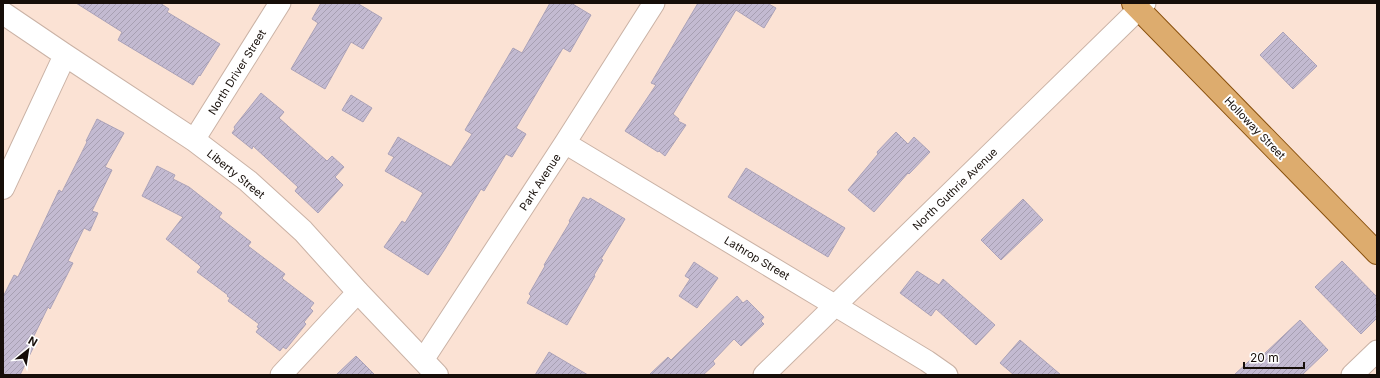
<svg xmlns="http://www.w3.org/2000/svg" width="1380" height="378" viewBox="0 0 1380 378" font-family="Inter,sans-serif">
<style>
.building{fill:url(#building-hatch);stroke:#aba2b8}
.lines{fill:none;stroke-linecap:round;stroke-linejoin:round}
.street-casing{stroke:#cab2a5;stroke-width:23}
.secondary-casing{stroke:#cab2a5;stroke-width:24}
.primary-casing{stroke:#89500c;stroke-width:24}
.street{stroke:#fff;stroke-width:21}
.secondary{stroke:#fff;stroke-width:22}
.primary{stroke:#ddac6e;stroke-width:22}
.labels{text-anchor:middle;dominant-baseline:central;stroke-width:4;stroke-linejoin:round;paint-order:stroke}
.street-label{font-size:11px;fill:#160e09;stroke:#fff}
</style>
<defs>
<pattern id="building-hatch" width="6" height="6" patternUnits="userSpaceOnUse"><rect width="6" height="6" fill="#c3bad1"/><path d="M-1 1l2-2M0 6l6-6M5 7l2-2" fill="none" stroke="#a79fb2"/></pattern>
</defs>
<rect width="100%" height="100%" fill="#fbe2d4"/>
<path class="building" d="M76 3H160L169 9 167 12 220 44 200 76 199 75 193 85 118 40 122 32Z
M321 3H357L382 18 363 49 351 42 325 89 291 69 318 23 312 19Z
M550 3H571L591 15 570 52 563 48 516 128 526 134 512 157 506 154 484 191 481 189 445 249 428 275 384 247 402 221 405 223 423 193 385 171 394 157 388 154 398 137 451 167 472 134 465 130 513 48 522 53Z
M698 3H767L776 8 764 28 736 10 673 114 679 119 678 121 686 125 665 156 659 151 658 152 625 131 656 85 651 83Z
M1283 32 1317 66 1293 89 1260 55Z
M261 93 284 112 279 118 327 161 332 156 344 167 335 177 343 185 318 213 295 191 298 187 253 146 252 149 232 133 235 129 234 127Z
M351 95 372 108 363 122 342 110Z
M97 119 124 133 105 167 112 170 92 211 98 213 90 231 84 228 68 261 73 263 50 309 48 307 31 342 35 344 20 375H3V297L14 275 18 277 59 190 62 192 87 142 86 141Z
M896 132 908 144 914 137 930 152 909 174 908 173 874 212 848 190 878 154 877 152Z
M157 166 175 175 173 179 189 187 222 213 219 217 251 242 248 246 285 274 282 278 284 280 314 303 310 308 313 311 304 322 306 324 286 349 283 347 280 351 256 332 259 328 257 327 259 324 228 301 230 298 227 296 228 295 197 272 201 267 198 264 166 239 183 217 142 196Z
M746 168 845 228 828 257 728 197Z
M583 197 589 200 590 198 625 219 601 259 603 260 594 275 595 276 567 325 527 303 531 296 529 294 545 266 544 265 570 222 569 221Z
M1023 199 1043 220 1001 260 981 240Z
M1342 261 1377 297V318L1361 334 1315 287Z
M694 262 718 278 697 308 679 296 690 279 685 276Z
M917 271 939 285 943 279 995 325 976 345 936 309 931 316 900 293Z
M737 296 743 303 747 300 764 317 761 321 764 324 741 346 734 339 713 361 715 364 703 375H649L668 357 671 360Z
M1300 320 1328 350 1302 375H1234L1259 352 1262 356Z
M1020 340 1061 375H1014L1000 363Z
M549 352 588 375H535Z
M356 356 375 375H336Z"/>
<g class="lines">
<g class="street-casing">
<path id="street" d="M194 140 280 3
M565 143 836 306 927 361 947 375
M423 360 565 143 654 3
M281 375 358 292
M764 375 1145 3
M1352 375 1377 351"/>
</g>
<g class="secondary-casing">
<path id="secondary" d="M3 13 65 55 194 140 248 181 303 231 358 292 437 375
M3 188 65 55"/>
</g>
<g class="primary-casing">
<path id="primary" d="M1133 3 1377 253"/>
</g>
<use href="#street" class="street"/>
<use href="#secondary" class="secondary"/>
<use href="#primary" class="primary"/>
</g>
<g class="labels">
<g class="street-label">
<text transform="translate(237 72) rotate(-58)">North Driver Street</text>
<text transform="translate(1255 128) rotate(46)">Holloway Street</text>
<text transform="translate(236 174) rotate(39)">Liberty Street</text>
<text transform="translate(540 182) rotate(-57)">Park Avenue</text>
<text transform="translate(955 189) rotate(-44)">North Guthrie Avenue</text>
<text transform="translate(757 258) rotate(31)">Lathrop Street</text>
</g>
</g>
<rect width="1380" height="378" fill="none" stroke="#160e09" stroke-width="8"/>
<g transform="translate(28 350) rotate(30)" stroke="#ffffff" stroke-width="3" paint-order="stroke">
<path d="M0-3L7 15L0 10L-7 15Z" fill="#160e09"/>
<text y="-6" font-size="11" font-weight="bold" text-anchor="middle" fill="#160e09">N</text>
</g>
<path d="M1244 362v6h60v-6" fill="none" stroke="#160e09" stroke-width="2"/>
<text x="1250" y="362" font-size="12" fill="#160e09" stroke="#ffffff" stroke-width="3" paint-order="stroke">20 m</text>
</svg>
